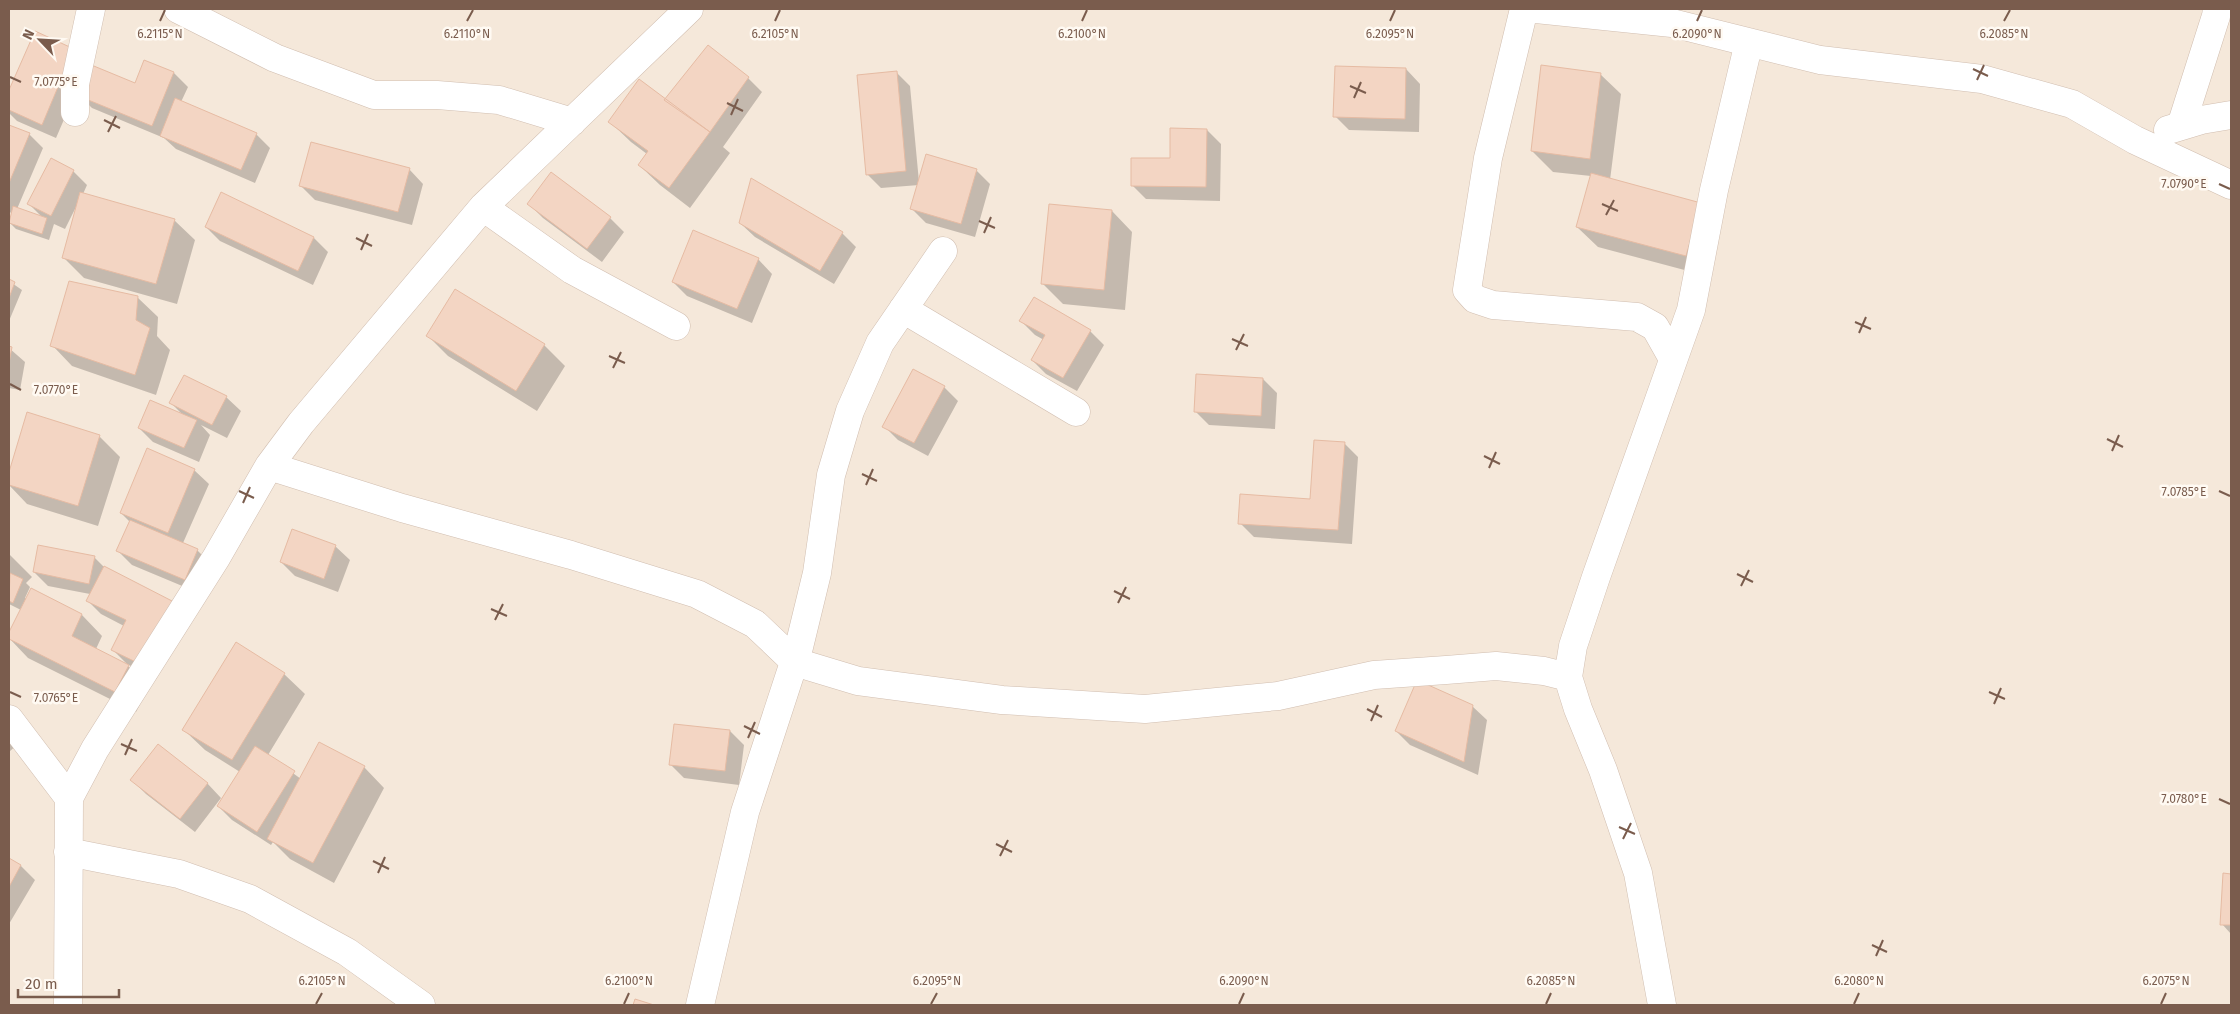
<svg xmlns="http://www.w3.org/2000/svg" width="2240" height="1014" viewBox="0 0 2240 1014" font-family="'Fira Sans',sans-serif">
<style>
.residential{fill:#f5e8da}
.shadow{fill:#0003}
.building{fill:#f3d5c3;stroke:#e6bba3}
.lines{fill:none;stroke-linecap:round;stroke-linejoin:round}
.minor-casing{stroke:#d1beb0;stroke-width:29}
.minor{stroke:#fff;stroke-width:28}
.ticks{fill:none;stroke:#7a5c4d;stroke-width:2}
.ticks-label{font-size:12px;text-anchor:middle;fill:#7a5c4d;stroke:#fffaf3;stroke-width:5;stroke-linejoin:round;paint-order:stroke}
</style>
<rect width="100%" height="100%" fill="#fdf6ec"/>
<path class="residential" d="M9 9H2231V1005H9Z"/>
<path class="shadow" d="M35 33 88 64 56 138 17 121 9 113V93Z
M145 61 174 73 188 87 181 102 256 134 270 148 255 183 176 149 164 138 92 108 78 94 135 85Z
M1406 69 1420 84 1419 132 1349 130 1335 116Z
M896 72 910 86 919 182 976 170 990 184 975 237 926 223 912 209 919 185 881 188 867 174Z
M1600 74 1621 94 1610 180 1700 204 1707 276 1598 247 1577 227 1591 176 1553 172 1532 151Z
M748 78 762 92 723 147 730 153 690 208 660 185 639 165 647 154 631 142 610 122Z
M9 126 29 134 43 148 17 209 42 217 29 204 73 171 87 185 83 194 174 220 195 240 177 304 84 278 63 257 76 207 65 229 54 224 49 240 16 229 9 222 12 213 9 212Z
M1207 130 1221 144 1220 201 1146 199 1132 185 1171 160Z
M409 169 423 184 412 225 315 200 301 186Z
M222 194 314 238 328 252 313 285 220 241 206 227Z
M529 204 610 218 624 232 602 262 543 218Z
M1112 211 1132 232 1125 310 1063 304 1042 283Z
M740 223 842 233 856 247 834 284 755 237Z
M758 259 772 274 752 323 687 296 673 282Z
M9 281 22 290 9 321Z
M137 297 158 317 157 336 170 350 156 395 72 366 52 345Z
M1021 321 1090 331 1104 345 1077 391 1046 374 1032 360 1044 340 1035 335Z
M428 336 544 345 565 366 537 411 448 356Z
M9 348 25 362 20 390 9 388Z
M185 376 226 397 241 411 227 438 201 425 210 435 199 462 153 442 139 428 183 415 171 403Z
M1263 379 1277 393 1275 429 1209 425 1195 411Z
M944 387 958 401 928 456 898 440 884 426Z
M28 414 99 436 120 457 98 526 27 504 9 485V476Z
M1344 443 1358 457 1352 544 1254 537 1240 523 1311 500Z
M194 470 209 484 183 543 197 550 211 564 199 593 132 565 118 551 130 522 121 513Z
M335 546 350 560 338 592 295 576 281 562Z
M9 554 32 577 26 583 30 587 25 598 27 599 31 590 82 615 102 636 96 649 128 666 149 687 136 712 28 658 9 638 21 610 9 604Z
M94 557 105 568 187 617 156 679 127 664 113 650 124 626 101 614 87 600 90 594 48 586 34 572Z
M284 674 305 694 268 755 301 779 364 767 384 788 334 883 290 859 273 842 271 845 232 820 218 806 240 772 205 750 184 730Z
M1472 706 1487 720 1478 775 1410 745 1396 731Z
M9 729 20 742 9 752Z
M730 731 744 745 739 785 684 778 670 764Z
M132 780 207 783 221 798 195 832 146 794Z
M9 859 21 866 35 880 9 924Z
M2224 875H2231V934L2222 924Z"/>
<path class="building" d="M35 31 74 49 42 125 9 110V90Z
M708 45 749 77 710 132 664 100Z
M144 60 174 72 152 126 76 95 89 64 135 83Z
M1541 65 1601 73 1590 159 1531 151Z
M1335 66 1406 68 1405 119 1333 117Z
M897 71 906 171 866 175 857 75Z
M639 79 710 132 669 188 638 165 648 151 608 122Z
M175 98 257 133 241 170 160 136Z
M9 125 30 133 9 183Z
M1170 128 1207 129 1206 187 1131 186V158H1170Z
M311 142 410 168 398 212 299 186Z
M926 154 977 169 961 224 910 209Z
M51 158 74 170 51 216 27 204Z
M551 172 611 217 587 249 527 204Z
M1591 173 1701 203 1686 256 1576 227Z
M751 178 843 232 820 271 739 223Z
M80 192 175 219 156 284 62 258Z
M221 192 314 237 298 271 205 227Z
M1049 204 1112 210 1104 290 1041 284Z
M13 206 47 218 42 234 9 223Z
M693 230 759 258 737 309 672 282Z
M9 279 15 282 9 298Z
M69 281 138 296 136 320 150 328 135 375 50 346Z
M455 289 545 344 516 391 426 336Z
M1034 297 1091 330 1063 378 1031 360 1045 335 1019 321Z
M9 346 12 347 9 363Z
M913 369 945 386 914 443 882 427Z
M1196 374 1263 378 1261 416 1194 412Z
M184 375 227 396 212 425 169 403Z
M150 400 197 420 184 448 138 428Z
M27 412 100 435 78 506 9 485V472Z
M1314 440 1345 442 1338 530 1238 524 1240 494 1310 499Z
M147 448 195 469 168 533 120 513Z
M130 520 198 549 185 580 116 551Z
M292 529 336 545 324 579 280 562Z
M38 545 95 556 89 584 33 572Z
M104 566 174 602 142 665 111 650 126 620 86 601Z
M10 573 23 579 13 603 9 601Z
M31 588 82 614 72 636 129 665 115 692 9 639V632Z
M236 642 285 673 232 760 182 730Z
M1417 680 1473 705 1464 762 1395 731Z
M674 724 730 730 725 771 669 765Z
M319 742 365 766 313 863 267 839Z
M158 744 208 783 180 819 130 780Z
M255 746 295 771 257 832 217 806Z
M9 858 21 865 9 887Z
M2223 873 2231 874V925H2220Z
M635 999 654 1005H633Z"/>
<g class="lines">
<g class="minor-casing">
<path id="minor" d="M178 9 275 58 374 95H437L499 100 572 122
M1524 9 1488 158 1467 290 1475 299 1493 305 1637 317 1655 327 1673 359
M1536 9 1672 23 1820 60 1982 79 2072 104 2135 140 2231 185
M75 112V84L91 9
M2181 126 2216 16 2217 9
M2168 130 2201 120 2231 115
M483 207 572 270 676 326
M903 309 1076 412
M269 466 402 508 571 555 697 594 755 624 795 662 858 681 1002 700 1145 709 1278 696 1374 675 1446 670 1496 666 1544 671 1568 677
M9 719 69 798
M68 852 179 874 250 899 347 952 421 1005
M68 1005 69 798 95 749 216 558 269 466 301 423 483 207 689 9
M700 1005 745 812 799 647 817 573 831 475 850 411 880 343 943 251
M1662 1005 1638 873 1603 770 1578 709 1568 677 1573 646 1596 577 1691 310 1714 190 1749 42"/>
</g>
<use href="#minor" class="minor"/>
</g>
<path class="ticks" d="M160 21 165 10M467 21 473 10M775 21 780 10M1082 21 1087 10M1390 21 1395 10M1697 21 1702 10M2004 21 2010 10M1973 69 1988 76M10 77 21 82M1977 80 1984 65M1350 86 1366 93M1354 98 1361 82M727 103 743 111M731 115 738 99M104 120 120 128M108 132 116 116M2219 184 2230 189M1602 204 1618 211M1606 215 1614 200M979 221 995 228M984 233 991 217M356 238 372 246M361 250 368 234M1855 322 1871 329M1859 333 1866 317M1232 339 1248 346M1236 350 1244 334M609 356 625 363M613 368 621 352M10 384 21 390M2107 439 2123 447M2112 451 2119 435M1484 456 1500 464M1489 468 1496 452M862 474 877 481M866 485 873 469M239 491 254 498M2219 491 2230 496M243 503 250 487M1737 574 1753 582M1741 586 1749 570M1114 591 1130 599M1118 603 1126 587M491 609 507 616M495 620 503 604M10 692 21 697M1989 692 2005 699M1994 704 2001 688M1367 709 1382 717M1371 721 1378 705M744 726 760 734M748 738 755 722M121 744 137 751M125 755 132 739M2219 799 2230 804M1619 827 1635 834M1623 839 1631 823M996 844 1012 852M1000 856 1008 840M373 861 389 869M378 873 385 857M1872 945 1887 952M1876 956 1883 940M316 1004 322 993M624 1004 629 993M931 1004 937 993M1239 1004 1244 993M1546 1004 1551 993M1854 1004 1859 993M2161 1004 2166 993"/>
<g class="ticks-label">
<text x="160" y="38">6.2115°N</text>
<text x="467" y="38">6.2110°N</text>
<text x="775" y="38">6.2105°N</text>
<text x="1082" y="38">6.2100°N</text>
<text x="1390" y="38">6.2095°N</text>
<text x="1697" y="38">6.2090°N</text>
<text x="2004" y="38">6.2085°N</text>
<text x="56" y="86">7.0775°E</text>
<text x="2184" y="188">7.0790°E</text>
<text x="56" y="394">7.0770°E</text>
<text x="2184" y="496">7.0785°E</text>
<text x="56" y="702">7.0765°E</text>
<text x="2184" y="803">7.0780°E</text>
<text x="322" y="985">6.2105°N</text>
<text x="629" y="985">6.2100°N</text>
<text x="937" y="985">6.2095°N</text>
<text x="1244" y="985">6.2090°N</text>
<text x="1551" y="985">6.2085°N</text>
<text x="1859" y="985">6.2080°N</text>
<text x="2166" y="985">6.2075°N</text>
</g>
<rect width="2240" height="1014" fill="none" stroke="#7a5c4d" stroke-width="20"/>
<g transform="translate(40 40) rotate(295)" stroke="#fffaf3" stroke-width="4" paint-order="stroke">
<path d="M0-4L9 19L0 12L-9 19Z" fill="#7a5c4d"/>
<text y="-8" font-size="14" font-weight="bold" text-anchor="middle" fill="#7a5c4d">N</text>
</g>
<path d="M18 989v8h101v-8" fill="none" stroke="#7a5c4d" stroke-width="2.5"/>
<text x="25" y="989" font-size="15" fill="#7a5c4d" stroke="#fffaf3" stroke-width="4" paint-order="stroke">20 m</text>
</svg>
